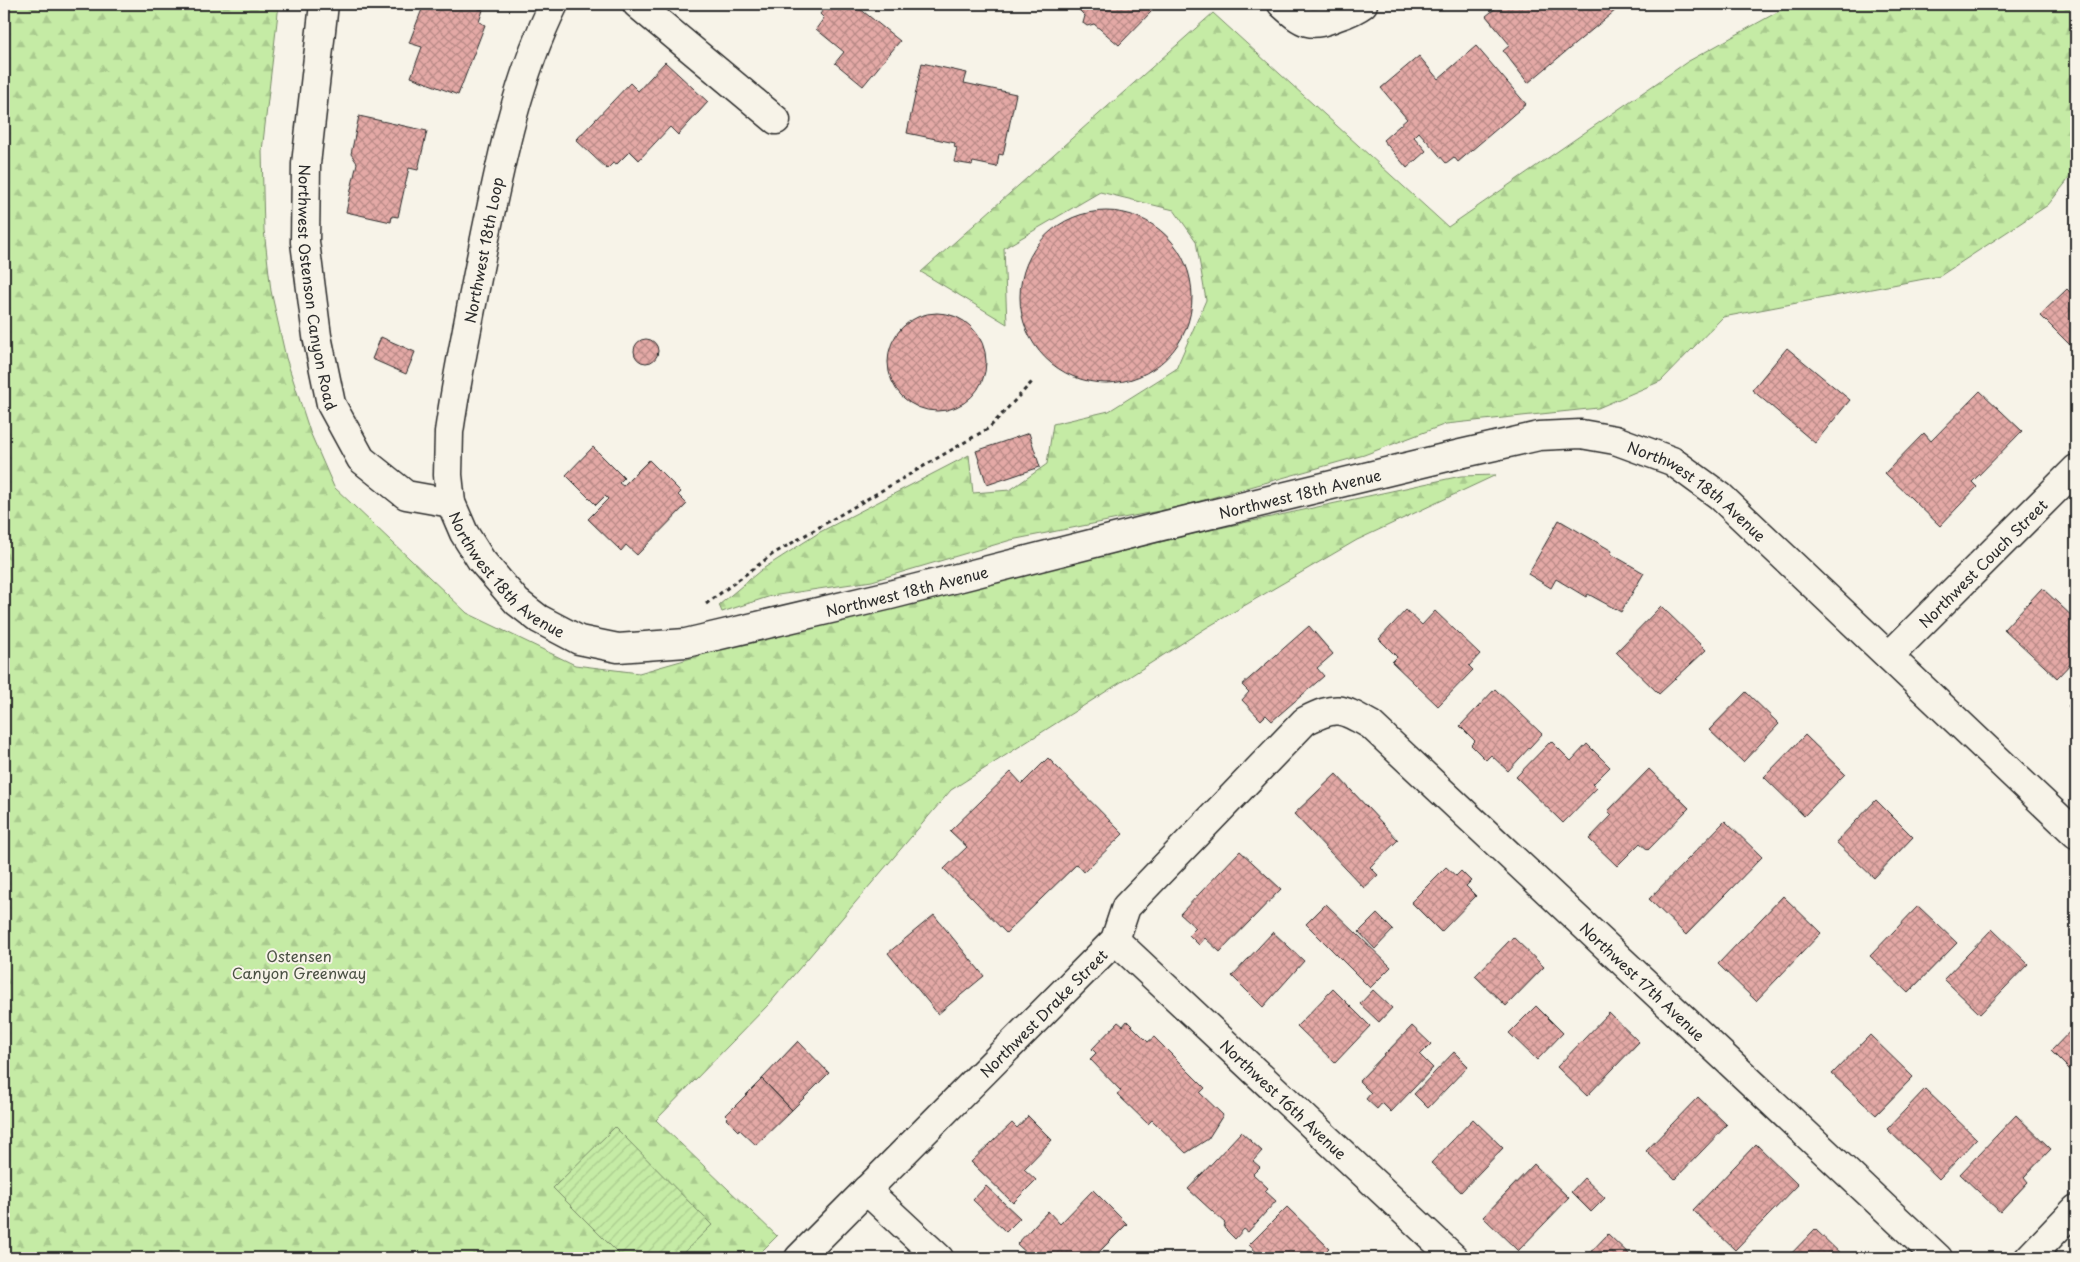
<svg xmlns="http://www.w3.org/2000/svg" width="2080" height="1262" viewBox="0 0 2080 1262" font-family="'Playpen Sans',sans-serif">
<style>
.forest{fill:url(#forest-firs);stroke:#788b68}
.garden{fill:url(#garden-furrows);stroke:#788b68}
.building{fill:url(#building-cross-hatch);stroke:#2b2b2b}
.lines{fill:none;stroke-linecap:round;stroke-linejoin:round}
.minor-casing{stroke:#2b2b2b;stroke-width:31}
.tertiary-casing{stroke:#2b2b2b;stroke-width:31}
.path{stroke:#2b2b2b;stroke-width:3;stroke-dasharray:4 4;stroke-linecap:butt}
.minor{stroke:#f7f3e8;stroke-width:28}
.tertiary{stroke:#f7f3e8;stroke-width:28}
.labels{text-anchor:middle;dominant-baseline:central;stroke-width:4;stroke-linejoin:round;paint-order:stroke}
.street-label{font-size:15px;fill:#2b2b2b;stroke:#f7f3e8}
.park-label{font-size:15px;fill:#4a5143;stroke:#f7f3e8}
</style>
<defs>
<pattern id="forest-firs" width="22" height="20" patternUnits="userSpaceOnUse" patternTransform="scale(1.25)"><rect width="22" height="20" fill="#c5eba5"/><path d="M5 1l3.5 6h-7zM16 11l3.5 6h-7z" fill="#a9ca8e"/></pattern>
<pattern id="garden-furrows" width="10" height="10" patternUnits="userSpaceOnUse" patternTransform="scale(1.25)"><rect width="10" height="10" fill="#c5eba5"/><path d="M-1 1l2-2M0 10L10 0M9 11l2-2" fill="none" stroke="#a9ca8e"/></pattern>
<pattern id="building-cross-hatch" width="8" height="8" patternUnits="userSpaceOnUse" patternTransform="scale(1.25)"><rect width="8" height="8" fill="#e4a9a6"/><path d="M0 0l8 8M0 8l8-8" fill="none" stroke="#b98a87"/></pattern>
</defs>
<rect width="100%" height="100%" fill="#f7f3e8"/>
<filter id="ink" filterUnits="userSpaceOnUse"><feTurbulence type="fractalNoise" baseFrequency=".02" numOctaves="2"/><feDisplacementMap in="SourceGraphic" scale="10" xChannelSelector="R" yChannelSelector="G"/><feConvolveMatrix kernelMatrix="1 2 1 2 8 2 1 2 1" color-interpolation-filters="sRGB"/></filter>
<g filter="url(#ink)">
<path class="forest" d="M4 4H279L262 151 264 230 271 291 286 358 310 432 334 487 467 613 575 665 639 673 747 642 1206 531 1461 476 1496 475 1357 540 1206 628 951 790 769 1004 656 1120 777 1236 755 1258H4Z
M1792 4H2076V170L2048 205 1940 276 1723 317 1661 381 1598 408 1446 424 1364 455 1179 507 1011 540 872 581 771 596 722 612 719 605 761 570 820 532 969 455 973 493 1010 490 1047 464 1053 424 1109 411 1176 369 1206 300 1196 241 1174 210 1100 192 1004 248 1007 324 921 272 1213 13 1448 227 1687 62Z"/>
<path class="garden" d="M615 1127 712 1225 678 1258H623L553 1188Z"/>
<path class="building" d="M424 4H468L483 10 479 22 485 25 458 95 411 77 422 47 409 43Z
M828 4H854L900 41 863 86 835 63 844 52 816 29 824 18 820 14Z
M1073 4H1144L1152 11 1119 45 1094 24 1087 26 1083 23 1085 16Z
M1501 4H1611L1616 10 1528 83 1503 51 1510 45 1486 16Z
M1476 46 1526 104 1458 162 1454 157 1446 163 1419 132 1414 137 1426 151 1407 168 1383 140 1407 119 1381 88 1419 56 1438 79Z
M665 62 708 102 678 135 670 127 639 160 630 151 616 165 613 163 607 169 576 140 630 83 638 91Z
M922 63 967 73 964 83 1016 94 1003 155 999 154 997 167 973 162 972 165 954 162 957 148 954 147 955 143 907 133Z
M359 116 427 131 418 170 409 168 398 217 392 216 391 222 346 212 357 163 351 154Z
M1020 297a86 86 0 1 1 172 0a86 86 0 1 1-172 0Z
M2067 289 2073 295 2076 292V347L2074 349 2040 315Z
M888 362a49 49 0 1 1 98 0a49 49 0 1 1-98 0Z
M381 337 415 352 406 374 372 359Z
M634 351a12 12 0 1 1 24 0a12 12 0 1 1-24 0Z
M1787 348 1850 400 1815 443 1752 390Z
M1980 391 2022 431 1972 482 1977 487 1940 526 1885 473 1924 433 1931 441Z
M1029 433 1040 467 987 485 976 451Z
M593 447 624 478 619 483 623 486 649 460 681 492 678 495 687 504 637 555 626 545 621 551 588 519 608 499 605 496 596 505 566 475Z
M1559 520 1612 551 1611 554 1644 573 1621 612 1588 594 1586 597 1556 579 1551 588 1528 574Z
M2042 588 2076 620V658L2057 678 2004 629Z
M1661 606 1706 650 1659 694 1616 652Z
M1406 610 1422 625 1435 611 1480 654 1469 666 1473 670 1438 706 1392 662 1397 657 1379 639Z
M1309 626 1333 654 1317 668 1324 676 1272 721 1266 715 1261 720 1242 700 1249 692 1242 685Z
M1495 689 1542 734 1508 771 1491 755 1486 760 1471 745 1475 741 1460 726Z
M1746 692 1779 724 1743 762 1709 730Z
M2076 698V714L2068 706Z
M1805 735 1845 774 1804 816 1764 777Z
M1551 741 1571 761 1587 744 1610 767 1593 784 1597 788 1563 823 1516 777Z
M1048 758 1123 834 1084 872 1077 864 1006 933 944 869 967 847 950 831 1011 772 1022 784Z
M1649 769 1689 808 1648 850 1640 843 1617 866 1589 839 1612 815 1608 811Z
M1336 774 1398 840 1370 867 1378 875 1364 888 1294 814Z
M1876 800 1913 837 1874 878 1836 842Z
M1725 821 1762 857 1686 935 1649 899Z
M1240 851 1281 889 1220 952 1205 938 1199 945 1189 935 1196 928 1180 914Z
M1446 867 1456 876 1461 871 1471 881 1466 886 1476 896 1441 932 1411 902Z
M1783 896 1821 933 1756 1001 1718 964Z
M1326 904 1391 967 1370 988 1306 924Z
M1918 906 1957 943 1908 993 1870 956Z
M1377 914 1393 930 1375 949 1359 932Z
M934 915 984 976 938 1014 888 953Z
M1992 929 2028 964 1980 1014 1944 979Z
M1273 932 1304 961 1263 1007 1232 976Z
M1513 937 1544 967 1506 1006 1475 976Z
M1333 989 1370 1026 1335 1063 1297 1026Z
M1373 990 1392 1008 1379 1022 1360 1004Z
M1536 1006 1563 1033 1537 1060 1509 1033Z
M1609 1013 1639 1042 1587 1096 1557 1067Z
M1127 1021 1148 1042 1154 1037 1205 1088 1200 1093 1223 1115 1208 1139 1186 1153 1152 1120 1148 1124 1117 1094 1121 1091 1090 1059 1096 1053 1092 1049 1118 1022 1123 1026Z
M2076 1025V1076L2051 1051Z
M1412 1026 1431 1044 1420 1055 1433 1068 1391 1112 1382 1103 1377 1109 1366 1099 1371 1093 1359 1081Z
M1870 1035 1913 1077 1876 1115 1832 1074Z
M798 1041 829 1073 792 1110 762 1079Z
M1454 1052 1468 1066 1428 1108 1414 1094Z
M762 1079 792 1110 756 1145 739 1129 738 1131 726 1119 728 1117 726 1115Z
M1925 1089 1977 1139 1939 1179 1887 1129Z
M1698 1097 1727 1125 1675 1179 1646 1151Z
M2016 1115 2051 1149 2024 1177 2028 1182 2000 1212 1960 1174Z
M1028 1116 1052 1140 1024 1169 1036 1180 1013 1203 971 1162 1012 1123 1017 1128Z
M1473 1119 1503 1148 1461 1192 1431 1163Z
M1241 1132 1262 1151 1253 1161 1260 1167 1253 1174 1268 1188 1265 1191 1276 1201 1248 1232 1244 1229 1235 1239 1224 1228 1225 1223 1188 1189Z
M1756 1144 1798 1185 1735 1250 1693 1210Z
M1534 1164 1569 1198 1518 1251 1483 1217Z
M1584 1178 1605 1198 1591 1212 1571 1192Z
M986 1186 1020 1218 1006 1232 973 1200Z
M1093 1190 1127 1224 1093 1258H1032L1017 1244 1048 1211 1060 1224Z
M1287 1207 1329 1248 1319 1258H1263L1249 1245Z
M1815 1229 1845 1258H1787Z
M1608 1234 1633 1258H1585Z"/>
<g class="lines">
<g class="minor-casing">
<g id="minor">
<path id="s1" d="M324 4 306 164 305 242 317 336 331 404 361 459 406 495 451 503"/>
<path d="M637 4 776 120"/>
<path d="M1282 4C1304 24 1310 28 1338 16 1347 13 1355 10 1363 4"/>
<path id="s2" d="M1889 656 2076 469"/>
<path id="s3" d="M1115 940 1454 1258"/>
<path d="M866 1190 939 1258"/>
<path id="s4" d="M799 1258 1115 940 1126 907 1305 721C1337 705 1341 708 1371 725L1938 1258"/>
<path d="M2029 1258 2076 1209"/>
</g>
</g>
<g class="tertiary-casing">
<g id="tertiary">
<path id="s5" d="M554 4C516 81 500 165 483 248 471 309 458 370 449 432L448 475 451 503 464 533 481 560 517 602 539 619 579 640 618 648 686 643 890 595 1154 528 1460 454 1539 436 1581 434 1615 440 1672 461 1720 496 2076 834"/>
</g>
</g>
<path class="path" d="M706 604 773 554 989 428 1032 382"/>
<use href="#minor" class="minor"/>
<use href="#tertiary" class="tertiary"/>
</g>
</g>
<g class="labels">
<g class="street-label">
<text transform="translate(483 250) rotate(-79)">Northwest 18th Loop</text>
<text stroke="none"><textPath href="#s1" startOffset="285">Northwest Ostenson Canyon Road</textPath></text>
<text stroke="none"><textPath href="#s5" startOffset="1446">Northwest 18th Avenue</textPath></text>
<text stroke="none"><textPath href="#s5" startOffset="1866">Northwest 18th Avenue</textPath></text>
<text stroke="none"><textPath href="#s2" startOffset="132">Northwest Couch Street</textPath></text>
<text stroke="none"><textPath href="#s5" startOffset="606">Northwest 18th Avenue</textPath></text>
<text stroke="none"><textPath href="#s5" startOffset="1041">Northwest 18th Avenue</textPath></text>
<text stroke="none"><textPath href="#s4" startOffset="1186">Northwest 17th Avenue</textPath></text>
<text stroke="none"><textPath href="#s4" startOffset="346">Northwest Drake Street</textPath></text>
<text stroke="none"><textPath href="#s3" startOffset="232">Northwest 16th Avenue</textPath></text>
</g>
<g class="park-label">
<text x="299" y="955">Ostensen<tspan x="299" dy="17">Canyon Greenway</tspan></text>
</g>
</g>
<rect width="2080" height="1262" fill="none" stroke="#f7f3e8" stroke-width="20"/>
<rect x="10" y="10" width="2060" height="1242" fill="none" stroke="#2b2b2b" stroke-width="2" filter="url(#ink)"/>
</svg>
